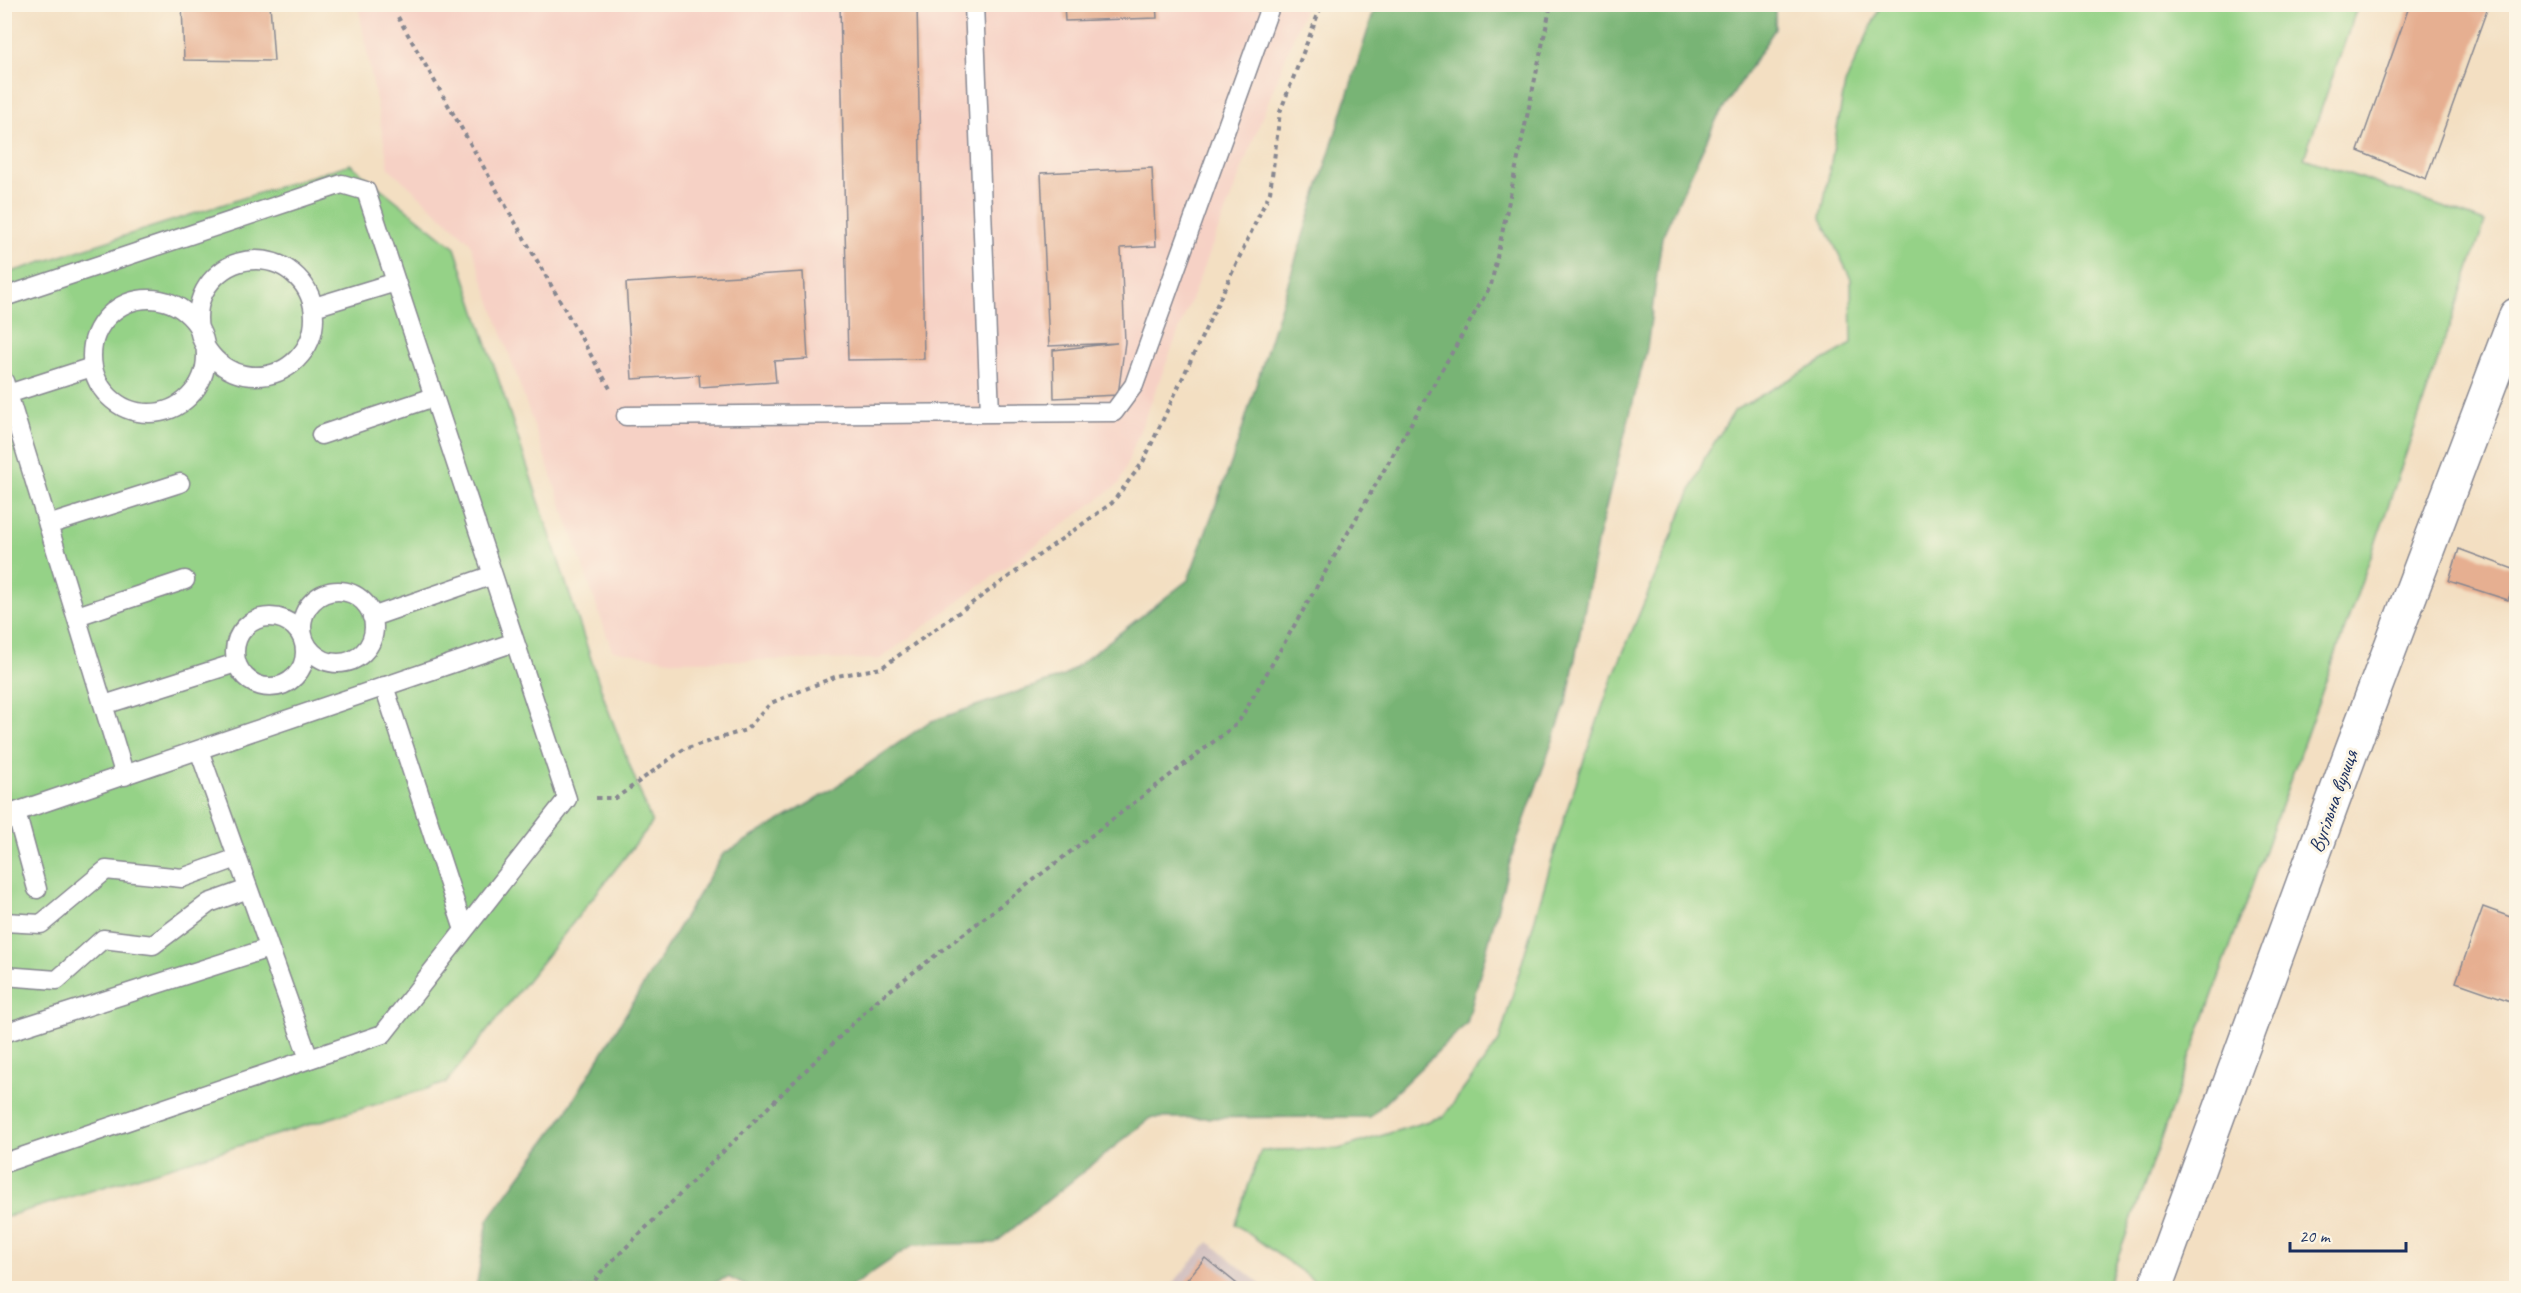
<svg xmlns="http://www.w3.org/2000/svg" width="2521" height="1293" viewBox="0 0 2521 1293" font-family="Caveat,sans-serif">
<style>
.built{fill:#f6d1c5}
.industrial{fill:#d1bfbf}
.green{fill:#95d287;stroke:#588072;stroke-width:1.5}
.forest{fill:#78b474;stroke:#4a7269;stroke-width:1.5}
.building{fill:#e6af91}
.lines{fill:none;stroke-linecap:round;stroke-linejoin:round}
.service-casing{stroke:#878790;stroke-width:21}
.minor-casing{stroke:#878790;stroke-width:36}
.path{stroke:#878790;stroke-width:4;stroke-dasharray:4.5 4.5;stroke-linecap:butt}
.service{stroke:#fff;stroke-width:18}
.minor{stroke:#fff;stroke-width:33}
.labels{text-anchor:middle;dominant-baseline:central;stroke-width:6;stroke-linejoin:round;paint-order:stroke}
.street-label{font-size:21px;fill:#1b2f5e;stroke:#fcf5e5}
</style>
<rect width="100%" height="100%" fill="#fcf5e5"/>
<filter id="ink" filterUnits="userSpaceOnUse"><feTurbulence type="fractalNoise" baseFrequency=".0167" numOctaves="2"/><feDisplacementMap in="SourceGraphic" scale="12" xChannelSelector="R" yChannelSelector="G"/><feConvolveMatrix kernelMatrix="1 2 1 2 8 2 1 2 1" color-interpolation-filters="sRGB"/></filter>
<filter id="wash" filterUnits="userSpaceOnUse"><feTurbulence type="fractalNoise" baseFrequency=".008" numOctaves="4" result="noise"/><feDisplacementMap in="SourceGraphic" scale="24" xChannelSelector="R" yChannelSelector="G"/><feGaussianBlur stdDeviation="1.35" result="paint"/><feColorMatrix in="noise" values="0 0 0 0 0 0 0 0 0 0 0 0 0 0 0 0 0 1.4 0 .05"/><feComposite in="paint" operator="in"/></filter>
<g filter="url(#wash)">
<rect width="100%" height="100%" fill="#f3dfc2"/>
<path class="built" d="M358 5H1306L1119 484 880 659 676 661 612 650 470 242 389 168Z"/>
<path class="industrial" d="M1209 1242 1265 1288H1169Z"/>
<path class="green" d="M1881 5H2358L2304 158 2485 222 2371 556 2107 1288H1325L1235 1224 1261 1150 1339 1149 1444 1116 1499 1041 1567 809 1612 679 1705 457 1735 410 1852 344 1851 279 1821 218 1845 84Z
M350 164 455 248 606 704 652 823 446 1083 5 1217V274Z"/>
<path class="forest" d="M1378 5H1775V29L1715 122 1662 237 1647 348 1598 538 1567 701 1511 858 1467 1023 1370 1117 1150 1118 995 1243 913 1245 849 1288H750L728 1277 702 1288H476L488 1220 565 1114 723 854 825 794 929 722 1064 676 1188 580 1233 458 1373 14Z"/>
<g id="blocks">
<path class="building" d="M182 4H270L274 61 184 60Z
M840 4H917L924 359 848 360Z
M1064 4H1156L1157 18 1065 21Z
M2410 4H2489L2426 179 2358 151Z
M1152 168 1156 246 1121 248 1125 342 1118 395 1054 398 1053 350 1117 343 1049 346 1041 173Z
M803 272 808 359 774 361 776 382 700 387 699 375 632 379 626 283Z
M2459 549 2516 570V579L2508 600 2449 581Z
M2483 907 2516 919V1003L2456 982Z
M1205 1258 1242 1288H1180Z"/>
</g>
</g>
<g filter="url(#ink)">
<use href="#blocks" fill-opacity="0" stroke="#878790" stroke-width="1.5"/>
<g class="lines">
<g class="service-casing">
<path id="service" d="M974 4 990 413
M198 318a58 58 0 1 1 116 0a58 58 0 1 1-116 0Z
M4 297 342 184 366 191 567 799 383 1034 4 1163
M92 356a57 57 0 1 1 114 0a57 57 0 1 1-114 0Z
M314 307 396 282
M4 381 125 776
M8 394 92 367
M626 416 1114 412 1134 385 1271 4
M321 435 434 397
M48 525 180 483
M302 627a36 36 0 1 1 72 0a36 36 0 1 1-72 0Z
M77 616 185 580
M235 652a35 35 0 1 1 70 0a35 35 0 1 1-70 0Z
M372 617 493 575
M384 686 464 930
M104 705 236 663
M199 750 309 1059
M16 812 37 889
M4 816 515 642
M4 922 41 924 106 870 182 878 237 858
M4 976 57 980 103 939 153 945 209 903 248 889
M4 1033 269 948"/>
</g>
<g class="minor-casing">
<path id="minor" d="M2155 1288 2351 752 2516 315"/>
</g>
<path class="path" d="M398 17 612 392
M596 798H616L684 749 746 730 771 703 837 676 881 668 1112 503 1143 462 1270 192 1280 112 1322 4
M590 1288 600 1273 876 1001 1238 723 1491 285 1551 4"/>
<use href="#service" class="service"/>
<use href="#minor" class="minor"/>
</g>
</g>
<g class="labels">
<g class="street-label">
<text transform="translate(2333 801) rotate(-70)">Вугільна вулиця</text>
</g>
</g>
<rect width="2521" height="1293" fill="none" stroke="#fcf5e5" stroke-width="24"/>
<path d="M2290 1242v9h116v-9" fill="none" stroke="#1b2f5e" stroke-width="3"/>
<text x="2299" y="1242" font-size="18" fill="#1b2f5e" stroke="#fcf5e5" stroke-width="4.5" paint-order="stroke">20 m</text>
</svg>
